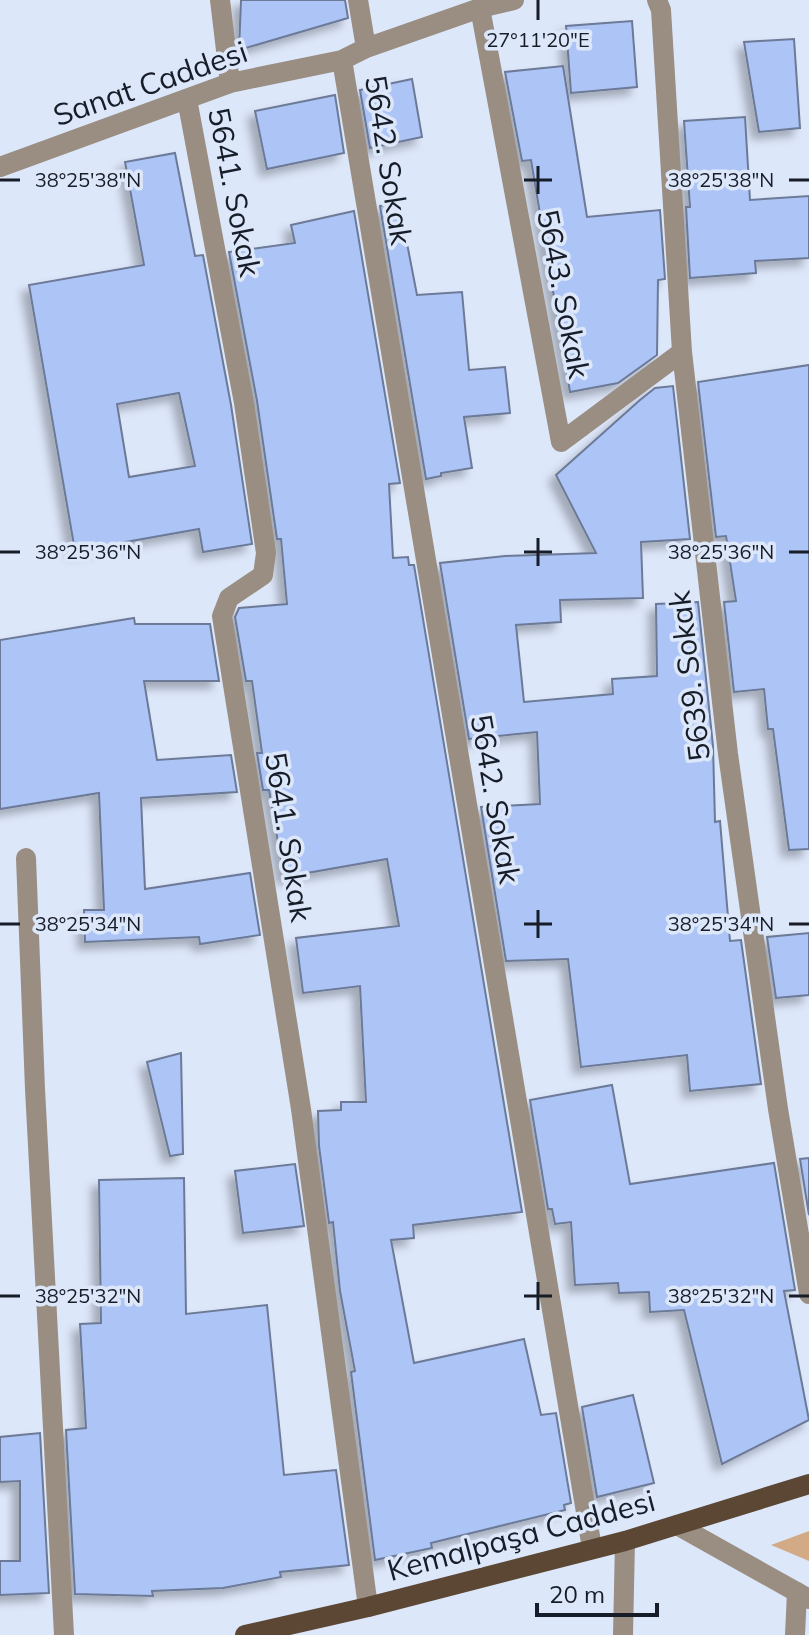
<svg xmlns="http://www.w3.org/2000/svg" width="809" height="1635" viewBox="0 0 809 1635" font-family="Mulish,sans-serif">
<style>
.green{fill:#d2ab86}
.building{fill:#acc4f6;stroke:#6c7a97;stroke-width:2;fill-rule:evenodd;filter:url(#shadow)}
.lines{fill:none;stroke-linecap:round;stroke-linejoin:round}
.minor{stroke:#9a8e83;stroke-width:20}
.tertiary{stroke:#9a8e83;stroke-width:20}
.primary{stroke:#5b4734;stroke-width:20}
.ticks{fill:none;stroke:#171d28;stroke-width:3}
.labels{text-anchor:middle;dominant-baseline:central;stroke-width:7;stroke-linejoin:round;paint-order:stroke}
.street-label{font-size:30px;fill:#171d28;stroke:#dde7fa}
.ticks-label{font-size:20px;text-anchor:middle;fill:#171d28;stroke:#dde7fa;stroke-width:7;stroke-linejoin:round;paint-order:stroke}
</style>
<defs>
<filter id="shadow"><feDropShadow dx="-7" dy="7" stdDeviation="4" flood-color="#0004"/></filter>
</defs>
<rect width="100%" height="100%" fill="#dde7fa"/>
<path class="green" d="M809 1531V1561L771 1545Z"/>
<path class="building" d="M241 0H345L348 18 239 50Z
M632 21 637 87 571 93 566 26Z
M794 39 800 128 759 132 744 42Z
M563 66 587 217 660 210 665 279 658 280 657 355 618 383 570 392 531 160 522 161 505 72Z
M412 79 422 137 370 148 360 90Z
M335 95 344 153 267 169 255 111Z
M745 117 750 200 809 196V258L755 261 756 273 690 278 686 207H690L684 121Z
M175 153 195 256 203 255 231 405 252 544 203 552 199 529 75 551 29 285 144 265 125 162ZM179 393 195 466 129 477 117 404Z
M399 202 417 295 462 292 469 370 505 367 510 413 464 417 472 468 441 473V476L426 479 380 206Z
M354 211 400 483 389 484 393 558 408 557 409 565H414L522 1212 413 1225 414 1238 391 1240 414 1363 524 1339 541 1415 556 1413 571 1503 564 1505 565 1510 431 1543 432 1548 375 1560 351 1372 355 1371 340 1291 333 1222 329 1223 319 1146 318 1111 341 1110V1102H366L360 986 303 993 296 938 399 926 387 859 284 877 269 790H263L257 753H262L252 681H246L235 617 239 608 287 604 281 539H277L257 401 229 252 295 243 291 225Z
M809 365V849L789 850 773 729H768L764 689 734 692 724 602 736 601 726 536 716 537 698 382Z
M673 386 690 539 641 542 643 598 560 600 561 622 516 625 524 702 613 694 612 679 657 676 656 604 698 602 713 746 715 822 720 821 730 941 741 940 761 1084 690 1091 687 1055 581 1067 568 959 506 961 481 807 540 804 537 732 469 739 440 563 505 556 596 553 556 475 640 400 655 388Z
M134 618 135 624H210L219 681H144L157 760 231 755 237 792 141 798 145 889 250 873 260 935 200 944 199 937 85 942 84 910H104L99 793 0 809V640Z
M809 933V995L776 998 767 937Z
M181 1053 183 1154 170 1156 147 1062Z
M612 1085 630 1184 774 1163 795 1290 784 1291 809 1420 722 1464 684 1310 650 1312 649 1292 619 1293 618 1283 575 1285 571 1222 555 1224 552 1209H548L530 1100Z
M809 1158V1215L800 1159Z
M295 1164 304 1226 243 1233 235 1171Z
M184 1178 186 1314 267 1305 284 1475 336 1470 349 1565 280 1572 281 1577 223 1588 152 1591 153 1596 75 1594 66 1430 86 1428 80 1324 101 1323 99 1180Z
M633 1395 654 1483 597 1497 582 1407Z
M40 1433 49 1593 0 1595V1561H20V1481L0 1482V1437Z"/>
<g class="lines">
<path class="minor" d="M220 0 230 83
M358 0 366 48 480 8 514 0
M657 0 661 10 682 352 728 754 778 1109 809 1294
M480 8 561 442 682 352
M342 60 592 1548
M187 99 244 403 266 553 263 575 229 598 222 616 301 1109 368 1607
M0 167 230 83 342 60 366 48
M26 858 35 1089 64 1635
M623 1635 625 1541
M795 1635 797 1592"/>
<path class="tertiary" d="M677 1525 809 1599"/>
<path class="primary" d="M245 1635 368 1607 625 1541 809 1484"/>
</g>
<path class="ticks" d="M538 0V20M538 166V194M0 180H20M524 180H552M789 180H809M538 538V566M0 552H20M524 552H552M789 552H809M538 910V938M0 924H20M524 924H552M789 924H809M538 1282V1310M0 1296H20M524 1296H552M789 1296H809"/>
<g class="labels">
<g class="street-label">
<text transform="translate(150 83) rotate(-19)">Sanat Caddesi</text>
<text transform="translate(389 160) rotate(81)">5642. Sokak</text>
<text transform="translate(235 192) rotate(79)">5641. Sokak</text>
<text transform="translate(564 294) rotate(79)">5643. Sokak</text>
<text transform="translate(689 676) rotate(-97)">5639. Sokak</text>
<text transform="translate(496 799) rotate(80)">5642. Sokak</text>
<text transform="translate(289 837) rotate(81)">5641. Sokak</text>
<text transform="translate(521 1535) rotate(-15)">Kemalpaşa Caddesi</text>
</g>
</g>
<g class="ticks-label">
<text x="538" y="47">27°11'20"E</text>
<text x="88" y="187">38°25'38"N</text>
<text x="721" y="187">38°25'38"N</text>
<text x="88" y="559">38°25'36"N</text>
<text x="721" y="559">38°25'36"N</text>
<text x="88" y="931">38°25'34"N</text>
<text x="721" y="931">38°25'34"N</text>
<text x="88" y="1303">38°25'32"N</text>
<text x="721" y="1303">38°25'32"N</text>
</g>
<path d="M537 1603v12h120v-12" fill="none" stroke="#171d28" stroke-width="4"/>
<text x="549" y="1603" font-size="24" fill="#171d28" stroke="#dde7fa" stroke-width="6" paint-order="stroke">20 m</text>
</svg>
